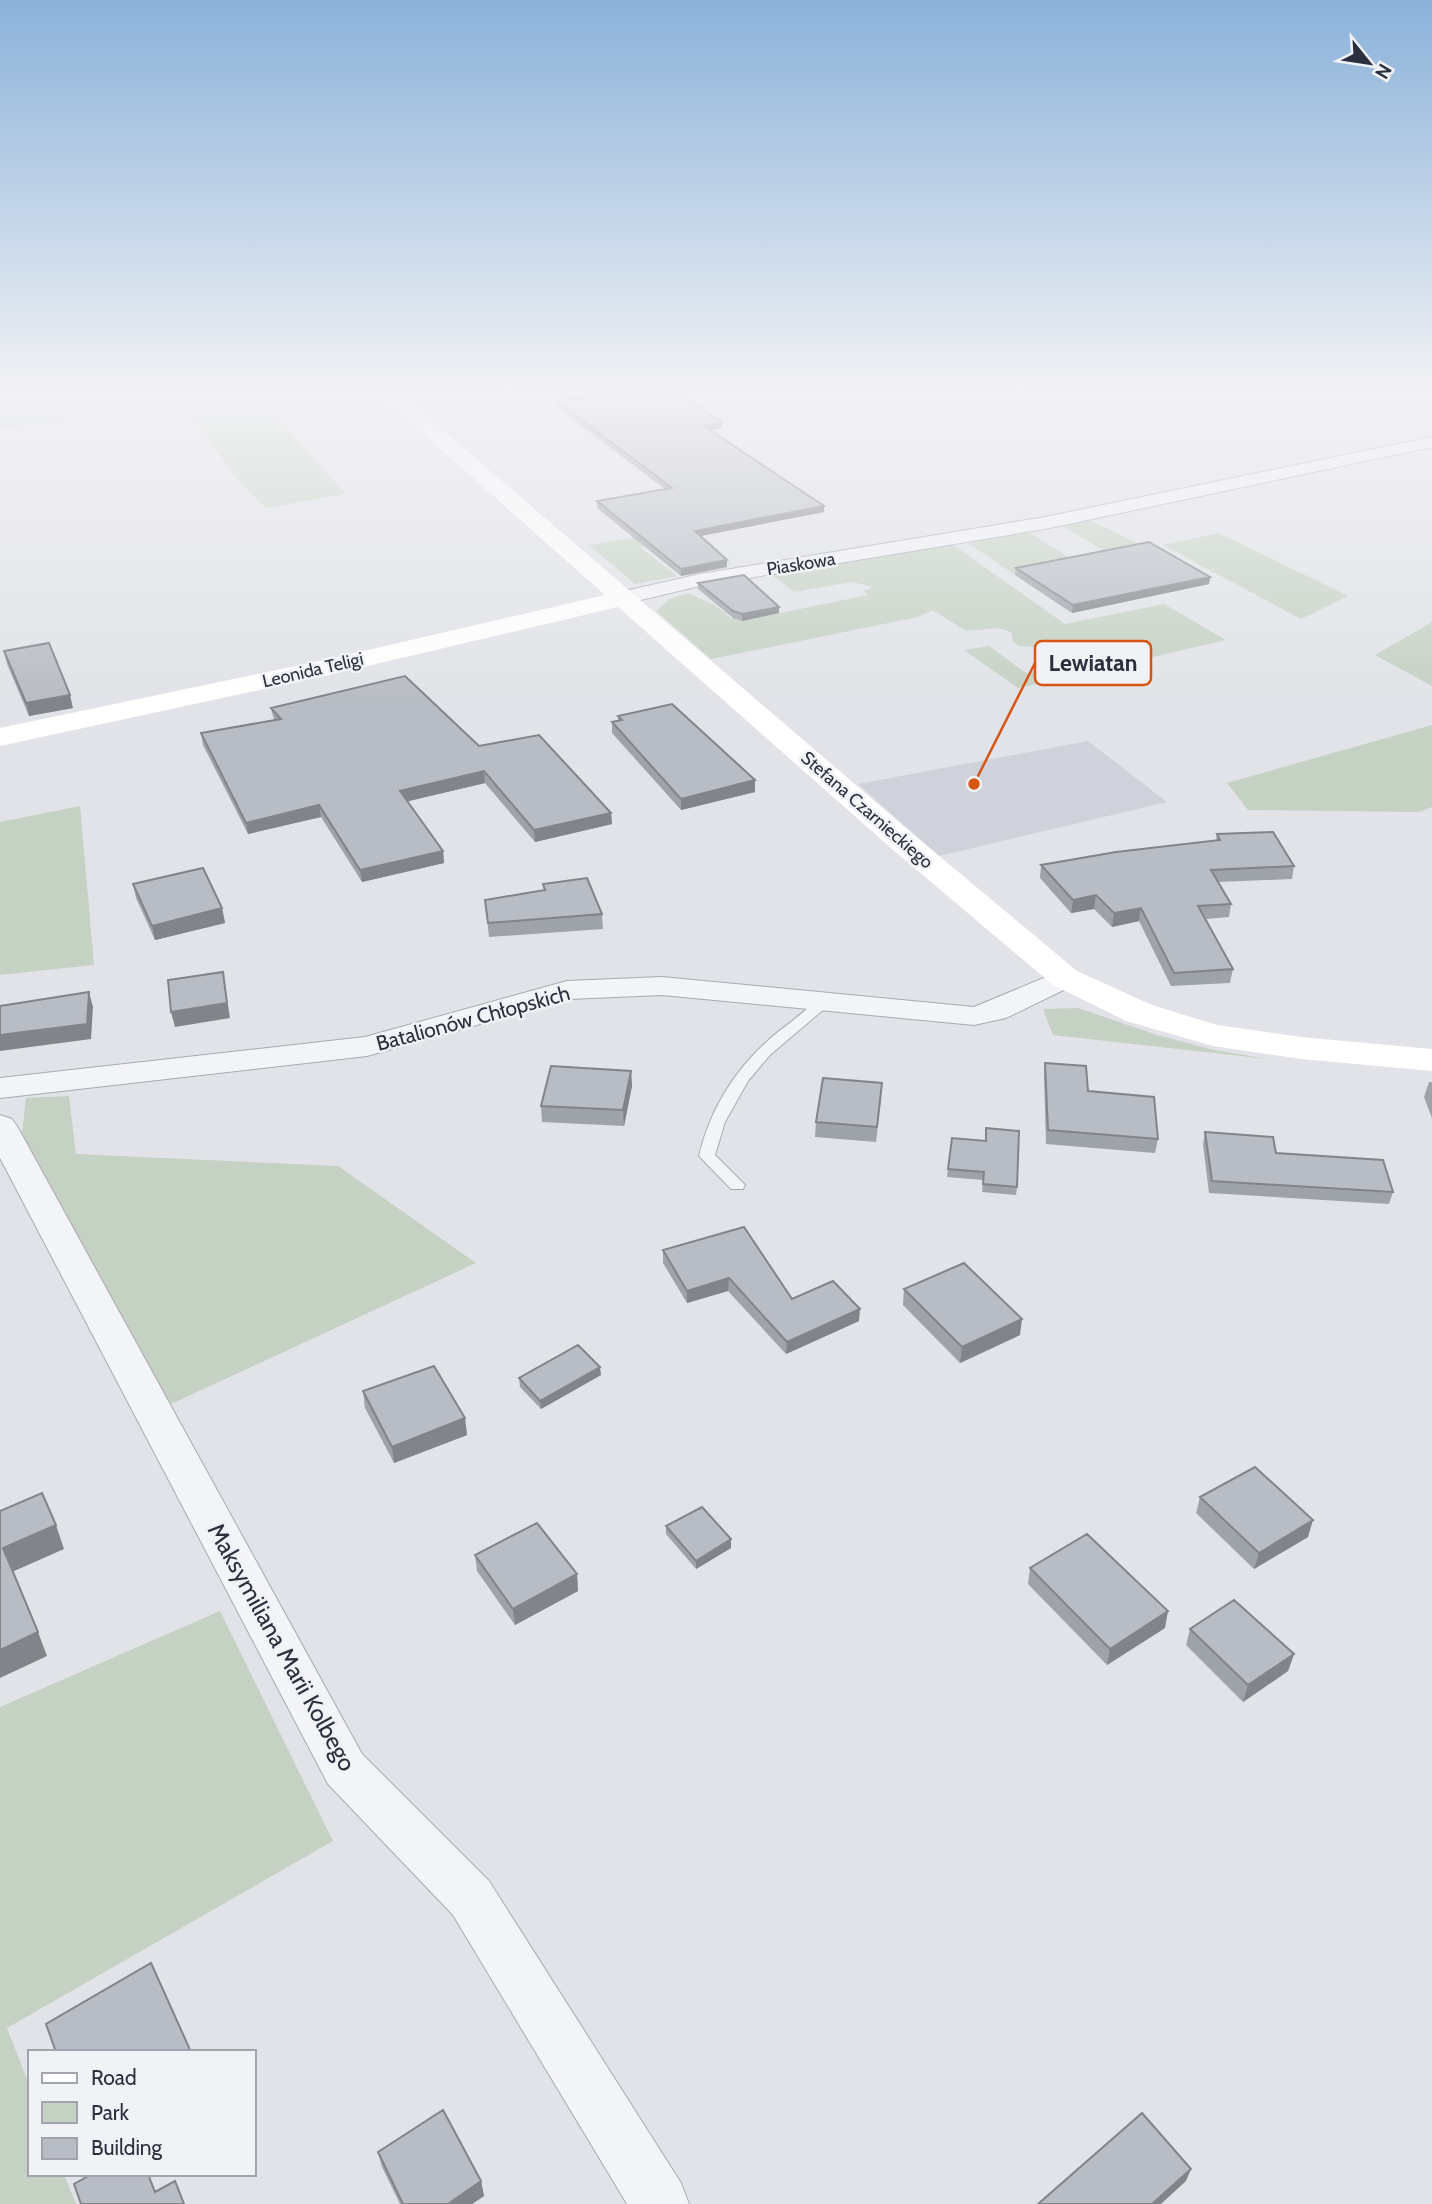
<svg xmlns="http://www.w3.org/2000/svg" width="1432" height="2204" viewBox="0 0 1432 2204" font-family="Cabin,sans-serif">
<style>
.built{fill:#cfd2da}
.green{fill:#c5d1c3}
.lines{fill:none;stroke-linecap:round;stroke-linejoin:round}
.lane-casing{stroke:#a7aab2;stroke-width:2}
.street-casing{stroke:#a7aab2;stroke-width:2}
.lane{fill:#f3f4f7;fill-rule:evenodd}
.street{fill:#f3f4f7;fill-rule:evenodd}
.secondary{fill:#fff;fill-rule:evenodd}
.wall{fill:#9ea2a9}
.shaded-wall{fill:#818489}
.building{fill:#b8bcc4;stroke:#818489;stroke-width:2}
.labels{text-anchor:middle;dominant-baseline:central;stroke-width:5;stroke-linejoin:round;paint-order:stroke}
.far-street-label{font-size:18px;fill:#2b303e;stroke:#f0f2f6}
.street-label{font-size:21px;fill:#2b303e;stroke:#f0f2f6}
.near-street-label{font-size:24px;fill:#2b303e;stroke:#f0f2f6}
.leader{fill:none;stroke:#d55511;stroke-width:2.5}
.callout-dot{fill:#d55511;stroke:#f0f2f6;stroke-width:2.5}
.callout{fill:#f0f2f6;stroke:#d55511;stroke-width:2.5}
.callout-label{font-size:23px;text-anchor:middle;font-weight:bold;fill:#2b303e}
</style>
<rect width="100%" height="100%" fill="#e1e3e8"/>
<path class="built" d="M1088 741 1167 802 939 856 858 784Z"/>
<path class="green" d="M0 390H213L220 396 260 398 346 494 266 508 239 482 201 429 174 408 0 429Z
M1091 521 1148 548 1111 555 1062 526Z
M1028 532 1078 563 1015 575 968 543Z
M664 533 673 540 640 547 677 576 635 584 589 545Z
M1219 533 1348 596 1301 619 1163 545Z
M952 544 1065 624 1164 604 1226 640 1018 688 964 650 989 646 1026 673 1065 664 1040 647 1019 646 1013 642 1011 632 998 628 966 631 933 610 918 617 711 659 656 611 670 599 688 593 715 605 731 618 737 617 742 621 868 595 864 591 872 587 853 582 794 592 771 574Z
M1432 622V686L1375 655Z
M1432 725V807L1419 812 1248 810 1227 783Z
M80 806 94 965 0 975V822Z
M1078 1008 1157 1035 1214 1050 1268 1059 1053 1035 1043 1009Z
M69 1096 76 1154 338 1166 476 1263 171 1404 131 1336 22 1133 26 1098Z
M220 1611 333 1841 7 2028 30 2087V2174H64L76 2204H0V1707Z"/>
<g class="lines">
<g class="lane-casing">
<path id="lane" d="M822 997 829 1001 823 1010 770 1055 748 1081 725 1122 715 1155 745 1185 743 1189H731L699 1156C710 1109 735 1069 772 1037 787 1024 804 1014 817 998Z"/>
</g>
<g class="street-casing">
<path id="street" d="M1432 437V447L1045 529 700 586 624 604 616 603 613 598 616 593 700 574 1045 517Z
M1065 969 1076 972 1080 978 1076 984 1006 1018 974 1025 662 995 569 999 367 1056 0 1098V1078L365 1037 567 981 662 977 974 1007Z
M0 1115 12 1119 17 1126 362 1754 489 1881 681 2183 689 2204H627L453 1915 328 1784 0 1158Z"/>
</g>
<use href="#lane" class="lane"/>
<use href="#street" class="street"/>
<path class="secondary" d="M374 390H396L914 835 1077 971 1152 1005 1217 1025 1301 1037 1432 1049V1071L1301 1059 1213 1046 1126 1021 1053 985 892 849 618 607 329 675 0 746V728L329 659 605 595Z"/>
</g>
<path class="wall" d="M556 401 722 422V428L711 430 824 506V512L701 536 727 567 681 576 597 508V501L665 489 556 407Z
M1016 568 1210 577 1209 584 1072 613 1015 575Z
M698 583 779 607V613L742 621 733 618 698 589Z
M4 651 73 708 29 716 7 664Z
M271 708 479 746 611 813 612 824 535 842 485 783 407 801 443 851 444 863 362 882 321 817 248 834 203 745 201 733 274 720Z
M618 716 755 792 681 810 612 733V722L618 721Z
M1217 834 1294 866 1292 879 1218 882 1231 904 1229 917 1205 919 1233 969 1230 983 1171 986 1139 921 1112 927 1094 909 1071 913 1040 878 1041 865 1216 840Z
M133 884 222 908 225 923 155 940 136 898Z
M543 884 602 914 603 929 489 937 485 900 544 890Z
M1045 1063 1158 1139 1155 1153 1046 1144 1044 1077Z
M631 1071 632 1086 624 1126 542 1122 541 1106Z
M1429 1082H1432V1118L1424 1097Z
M881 1099 876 1142 815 1137 816 1122Z
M986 1128 1017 1187 1016 1195 982 1192 983 1180 947 1177 952 1138 985 1141Z
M1205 1132 1276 1153 1393 1192 1389 1204 1209 1193 1203 1144Z
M663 1250 792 1299 859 1321 786 1354 728 1291 687 1303 663 1263Z
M904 1289 1020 1335 960 1363 903 1305Z
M601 1375 541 1409 520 1387 519 1378Z
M363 1391 465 1418 467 1435 394 1463 365 1408Z
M1200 1497 1308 1537 1254 1569 1196 1513Z
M666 1526 731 1539V1548L696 1569 666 1534Z
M475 1555 577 1574 578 1591 515 1625 477 1571Z
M1030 1568 1165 1628 1107 1665 1028 1584Z
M1190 1629 1294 1654 1288 1671 1243 1702 1186 1645Z
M378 2152 481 2181 484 2196 472 2204H400L382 2167Z"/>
<path class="shaded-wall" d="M722 422V428L704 432V426Z
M824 506V512L695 537V531Z
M727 560V567L681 576V569Z
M1210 577 1209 584 1072 613 1073 605Z
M779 607V613L742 621V614Z
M70 695 73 708 29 716 26 703Z
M484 771 485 783 401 803 400 791Z
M755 780V792L681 810V799Z
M319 805 321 817 248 834 246 823Z
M611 813 612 824 535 842 534 830Z
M443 851 444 863 362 882 360 870Z
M1096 895 1094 909 1071 913 1073 900Z
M222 908 225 923 155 940 152 926Z
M1141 908 1139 921 1112 927 1114 913Z
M223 972 230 1018 175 1027 171 1012Z
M89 992 93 1007 91 1039 0 1051V1035Z
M631 1071 632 1086 624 1126 623 1110Z
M729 1278 728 1291 687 1303V1291Z
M860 1309 859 1321 786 1354 787 1342Z
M1022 1319 1020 1335 960 1363 962 1347Z
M600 1367 601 1375 541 1409 540 1401Z
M465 1418 467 1435 394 1463 392 1447Z
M1313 1520 1308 1537 1254 1569 1259 1553Z
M56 1525 64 1549 12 1572 3 1548Z
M731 1539V1548L696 1569V1561Z
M577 1574 578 1591 515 1625 513 1609Z
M1168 1611 1165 1628 1107 1665 1110 1649Z
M38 1632 47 1656 0 1678V1650Z
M1294 1654 1288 1671 1243 1702 1248 1685Z
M1191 2169 1186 2181 1161 2204H1152Z
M481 2181 484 2196 472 2204H448Z"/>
<path class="building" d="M636 390H673L722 422 704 426 824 506 695 531 727 560 681 569 597 501 672 488 556 401Z
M1149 542 1210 577 1073 605 1016 568Z
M744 575 779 607 742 614 733 611 698 583Z
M49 643 70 695 26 703 4 651Z
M405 676 479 746 539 735 611 813 534 830 484 771 400 791 443 851 360 870 319 805 246 823 201 733 281 719 271 708Z
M672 704 755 780 681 799 612 722 622 720 618 716Z
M1273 832 1294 866 1211 870 1231 904 1198 906 1233 969 1174 973 1141 908 1114 913 1096 895 1073 900 1041 865 1116 852 1220 840 1217 834Z
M203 868 222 908 152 926 133 884Z
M587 878 602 914 488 923 485 900 545 890 543 884Z
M223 972 227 1003 171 1012 168 980Z
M89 992 87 1024 0 1035V1006Z
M1045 1063 1086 1066 1088 1091 1154 1097 1158 1139 1048 1130Z
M551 1066 631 1071 623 1110 541 1106Z
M823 1078 882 1083 877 1127 816 1122Z
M986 1128 1019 1131 1017 1187 983 1184 984 1172 948 1169 952 1138 986 1141Z
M1205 1132 1273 1137 1276 1153 1383 1160 1393 1192 1212 1181Z
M744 1227 792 1299 833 1281 860 1309 787 1342 729 1278 687 1291 663 1250Z
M964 1263 1022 1319 962 1347 904 1289Z
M578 1345 600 1367 540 1401 519 1378Z
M434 1366 465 1418 392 1447 363 1391Z
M1255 1467 1313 1520 1259 1553 1200 1497Z
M42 1493 56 1525 3 1548 38 1632 0 1650V1511Z
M702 1507 731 1539 696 1561 666 1526Z
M537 1523 577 1574 513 1609 475 1555Z
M1087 1534 1168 1611 1110 1649 1030 1568Z
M1234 1600 1294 1654 1248 1685 1190 1629Z
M151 1963 191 2052H56L46 2024Z
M443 2110 481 2181 448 2204H403L378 2152Z
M1142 2113 1191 2169 1152 2204H1038Z
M92 2174H148L155 2192 175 2181 184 2204H81L74 2184Z"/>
<linearGradient id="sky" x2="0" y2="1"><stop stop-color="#8bb2da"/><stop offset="0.56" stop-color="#f2f2f5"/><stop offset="1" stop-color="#f2f2f5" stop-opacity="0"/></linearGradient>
<rect width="1432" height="699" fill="url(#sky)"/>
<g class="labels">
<g class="far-street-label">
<text transform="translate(801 564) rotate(-9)">Piaskowa</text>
<text transform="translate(313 670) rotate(-13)">Leonida Teligi</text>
<text transform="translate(867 810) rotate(41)">Stefana Czarnieckiego</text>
</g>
<g class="street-label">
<text transform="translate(473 1018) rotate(-15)">Batalionów Chłopskich</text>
</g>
<g class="near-street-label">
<text transform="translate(282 1647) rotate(61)">Maksymiliana Marii Kolbego</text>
</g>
</g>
<path class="leader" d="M974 784L1035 663"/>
<circle class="callout-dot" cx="974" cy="784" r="7"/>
<rect class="callout" x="1035" y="641" width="116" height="44" rx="7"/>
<g class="callout-label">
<text x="1093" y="671">Lewiatan</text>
</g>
<rect x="28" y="2050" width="228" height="126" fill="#f0f2f6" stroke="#a1a4ac" stroke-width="2"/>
<rect x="42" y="2073" width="35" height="10" fill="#ffffff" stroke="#a1a4ac" stroke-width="2"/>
<text x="91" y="2085" font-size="21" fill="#2b303e">Road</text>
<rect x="42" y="2102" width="35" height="21" fill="#c5d1c3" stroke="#a1a4ac" stroke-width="2"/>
<text x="91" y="2120" font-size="21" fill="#2b303e">Park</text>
<rect x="42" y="2138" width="35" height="21" fill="#b8bcc4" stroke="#a1a4ac" stroke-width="2"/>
<text x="91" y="2155" font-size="21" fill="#2b303e">Building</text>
<g transform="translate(1369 63) rotate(120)" stroke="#f0f2f6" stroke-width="5" paint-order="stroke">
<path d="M0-5L12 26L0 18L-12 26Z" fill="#2b303e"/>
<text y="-10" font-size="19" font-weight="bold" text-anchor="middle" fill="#2b303e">N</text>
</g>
</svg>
